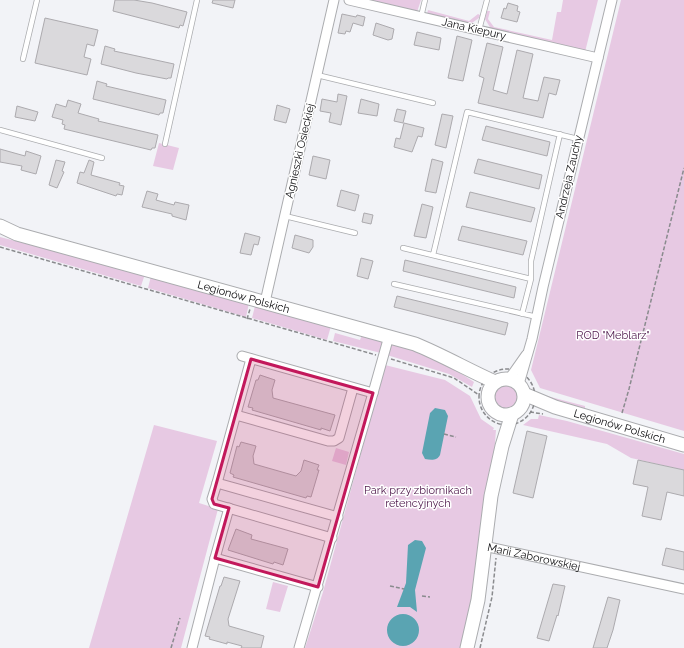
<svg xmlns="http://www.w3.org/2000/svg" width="684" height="648" viewBox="0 0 684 648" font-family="Raleway,sans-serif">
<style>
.green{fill:#e7c9e3}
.water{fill:#5aa4b2}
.building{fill:#dad9dc;stroke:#acaaae}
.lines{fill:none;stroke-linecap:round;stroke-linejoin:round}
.lane-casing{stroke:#abacaf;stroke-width:6}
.street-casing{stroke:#abacaf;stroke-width:11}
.secondary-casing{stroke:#abacaf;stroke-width:15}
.path{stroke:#8a8b8e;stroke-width:1.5;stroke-dasharray:4 2;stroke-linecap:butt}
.lane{stroke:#fff;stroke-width:4.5}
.street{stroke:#fff;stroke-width:9}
.secondary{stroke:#fff;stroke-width:13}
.marked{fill:#c2185b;fill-opacity:0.2;stroke:#c2185b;stroke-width:3;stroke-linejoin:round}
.labels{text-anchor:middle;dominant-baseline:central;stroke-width:3;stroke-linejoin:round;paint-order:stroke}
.street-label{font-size:11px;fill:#0b0b0d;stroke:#fff}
.park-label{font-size:11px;fill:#4f194c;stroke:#fff}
</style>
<rect width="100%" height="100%" fill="#f2f3f7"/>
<path class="green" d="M365 0H421L417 12Z
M563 0H598L585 52 491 29 485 19 487 11H490L488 19 494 27 552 40 557 12H561Z
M621 0H684V431L540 388 531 370Z
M428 10 469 21 478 14 480 15 479 18 469 25 427 14Z
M159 143 179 148 173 170 153 166Z
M0 237 145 274 141 286 0 245Z
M151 276 249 303 246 317 148 288Z
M255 306 331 326 327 340 252 318Z
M335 333 360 340 362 335 382 340 383 343 381 353 333 341Z
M390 345C413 344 455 369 474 382L472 387 449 374 387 355Z
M385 365 445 380 470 396 481 419 494 428 493 430H496C491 503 477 576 463 648H305L323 592Z
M494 397a13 13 0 1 1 26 0a13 13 0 1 1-26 0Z
M482 389 487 406 496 420C484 415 479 401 482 389Z
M543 395 585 406V411L543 398Z
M539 415 567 421 684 454V470L631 458 607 444 523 425 531 419H538Z
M154 425 217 441 199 503 218 509 181 648H89Z
M336 448 349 452 346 465 332 461Z
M273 582 288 586 280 612 266 609Z"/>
<path class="water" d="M435 408 445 410 448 416 440 455C437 461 431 460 425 459L422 453 430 413Z
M415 540 422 541 426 548 415 590 417 612 410 607H397L406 583 408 545Z
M387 630a16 16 0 1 1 32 0a16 16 0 1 1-32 0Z"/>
<path class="building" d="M115 0H134L152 3 187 12 183 26 180 25 179 28 113 11Z
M213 0H235L233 8 212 3Z
M508 3 518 6 517 11 520 12 517 22 501 18 504 8 506 9Z
M342 14 356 17 357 15 365 17 363 26 353 23 350 32 346 31 345 34 338 33Z
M45 18 98 30 94 46 87 44 84 57 91 59 87 75 35 63Z
M376 23 394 29 392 39 388 40 373 35Z
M417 32 441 38 439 50 414 45Z
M457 36 472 40 463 81 448 78Z
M487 43 503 47 493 90 507 94 517 50 533 54 523 98 538 101 544 77 560 80 556 95 549 93 543 118 478 103 484 78 479 76Z
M105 46 115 49 114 51 174 64 171 78H168L167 79 136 73 101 64Z
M97 81 107 84 106 86 166 100 163 113H160L159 115 93 99Z
M338 94 347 96 341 125 329 122 331 113 320 111 322 99 337 102Z
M361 99 379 104 377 116 358 113Z
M68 100 81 104 78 113 99 119 98 121 158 135 155 148H152L151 150 64 129 65 125 62 124 63 120 52 117 56 104 66 107Z
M277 105 290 109 286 123 274 120Z
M17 106 38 112 35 121 15 117Z
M397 109 406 111 403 123 394 121Z
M442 114 453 116 446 148 435 145Z
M404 123 424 128 422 137 418 136 412 152 394 147 396 138 400 139Z
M486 126 550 142 547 156 482 140Z
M0 149 25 156 26 151 41 156 36 174 21 170 22 166 0 162Z
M313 156 330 160 326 179 309 175Z
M432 159 443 162 436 193 425 191Z
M478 159 542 175 539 189 474 173Z
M56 160 65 162 62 171 64 172 57 188 49 185Z
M89 160 94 162 91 175 120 183 119 185 124 186 122 195 117 194 116 196 77 183 80 172 84 173Z
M341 190 359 195 355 211 337 206Z
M147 191 158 194 156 200 174 205 175 202 189 205 186 220 172 216V214L142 207Z
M470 192 535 208 531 222 466 207Z
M422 204 433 207 426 238 414 236Z
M364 213 373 215 371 224 362 222Z
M462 226 527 241 523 255 458 240Z
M245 233 260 237 258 245 254 244 251 255 240 253Z
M295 235 313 240V247L309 253 292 248Z
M361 258 373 261 368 279 357 276Z
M405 260 516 287 514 298 403 271Z
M397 296 508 323 505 335 394 307Z
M260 375 275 380 272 390 273 398 335 415 330 431 321 428V430L252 410 253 408 248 407 256 380H258Z
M527 431 547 436 533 498 513 493Z
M241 442 256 446 253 456 254 464 296 476 301 471 304 460 319 465 317 470H319L311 497 307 496 306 498 233 477 234 475 230 473 237 446 239 447Z
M638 460 684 470V496L667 492 661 520 642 516 648 487 633 484Z
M236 529 252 535 251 539 288 549 283 565 274 562 273 564 228 550Z
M666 548 684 552V570L662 565Z
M224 577 240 581 228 619 229 626 264 636 261 648H241L242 646 227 642V644L209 639 210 637 205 636 220 586H221Z
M553 584 565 586 558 616 557 615 549 641 537 638Z
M608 597 620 600 613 630 607 648H593Z"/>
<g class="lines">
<g class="lane-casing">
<path id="lane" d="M421 17 425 0
M479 30 487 0
M23 59 37 0
M317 75 433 103
M0 130 102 158
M165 144 197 0
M285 216 355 233
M403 248 531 279
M433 255 467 112 578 139
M394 284 537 317
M522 314 531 279V261L560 134"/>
</g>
<g class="street-casing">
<g id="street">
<path d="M349 0 598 58"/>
<path d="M265 302 334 0"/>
<path d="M242 356 373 393 389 336"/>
<path d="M251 359 217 483 338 517"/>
<path d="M509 379 526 355"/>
<path d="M519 384 532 339 543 287 612 0"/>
<path d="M236 415 328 441H334L339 438 353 388"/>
<path d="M217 483 212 499 214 504 332 538"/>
<path d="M229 508 215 558 318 587"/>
<path id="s1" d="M484 546 684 589"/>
<path d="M192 648 215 558"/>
<path d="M299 648 373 393"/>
</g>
</g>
<g class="secondary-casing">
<g id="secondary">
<path id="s2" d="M0 226 17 234 415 344C442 355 468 370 495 382"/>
<circle cx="506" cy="397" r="18"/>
<path id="s3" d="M524 394 555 407 684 445"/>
<path d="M467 648 478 600 491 496 502 446 512 414"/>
</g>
</g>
<path class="path" d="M0 247 376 355
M247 319 250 309
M391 359 454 378 479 395
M479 397a28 28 0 1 1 56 0a28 28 0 1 1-56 0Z
M530 412 543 414
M622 413 629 389 684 168
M444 434 456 437
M390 586 404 589
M422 596 430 597
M171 648 180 618
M480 648 492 597 496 558"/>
<use href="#lane" class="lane"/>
<use href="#street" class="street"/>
<use href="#secondary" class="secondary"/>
</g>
<path class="marked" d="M251 359 373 393 318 587 215 558 229 508 214 504 212 499Z"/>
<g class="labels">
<g class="street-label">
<text transform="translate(474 29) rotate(13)">Jana Kiepury</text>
<text transform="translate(300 151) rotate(-77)">Agnieszki Osieckiej</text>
<text transform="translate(569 177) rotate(-77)">Andrzeja Zauchy</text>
<text stroke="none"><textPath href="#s2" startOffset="254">Legionów Polskich</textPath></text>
<text stroke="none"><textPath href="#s3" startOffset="101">Legionów Polskich</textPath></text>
<text stroke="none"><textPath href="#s1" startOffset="51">Marii Zaborowskiej</textPath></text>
</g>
<g class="park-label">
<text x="613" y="335">ROD "Meblarz"</text>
<text x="418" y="490">Park przy zbiornikach<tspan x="418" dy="13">retencyjnych</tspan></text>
</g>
</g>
</svg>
